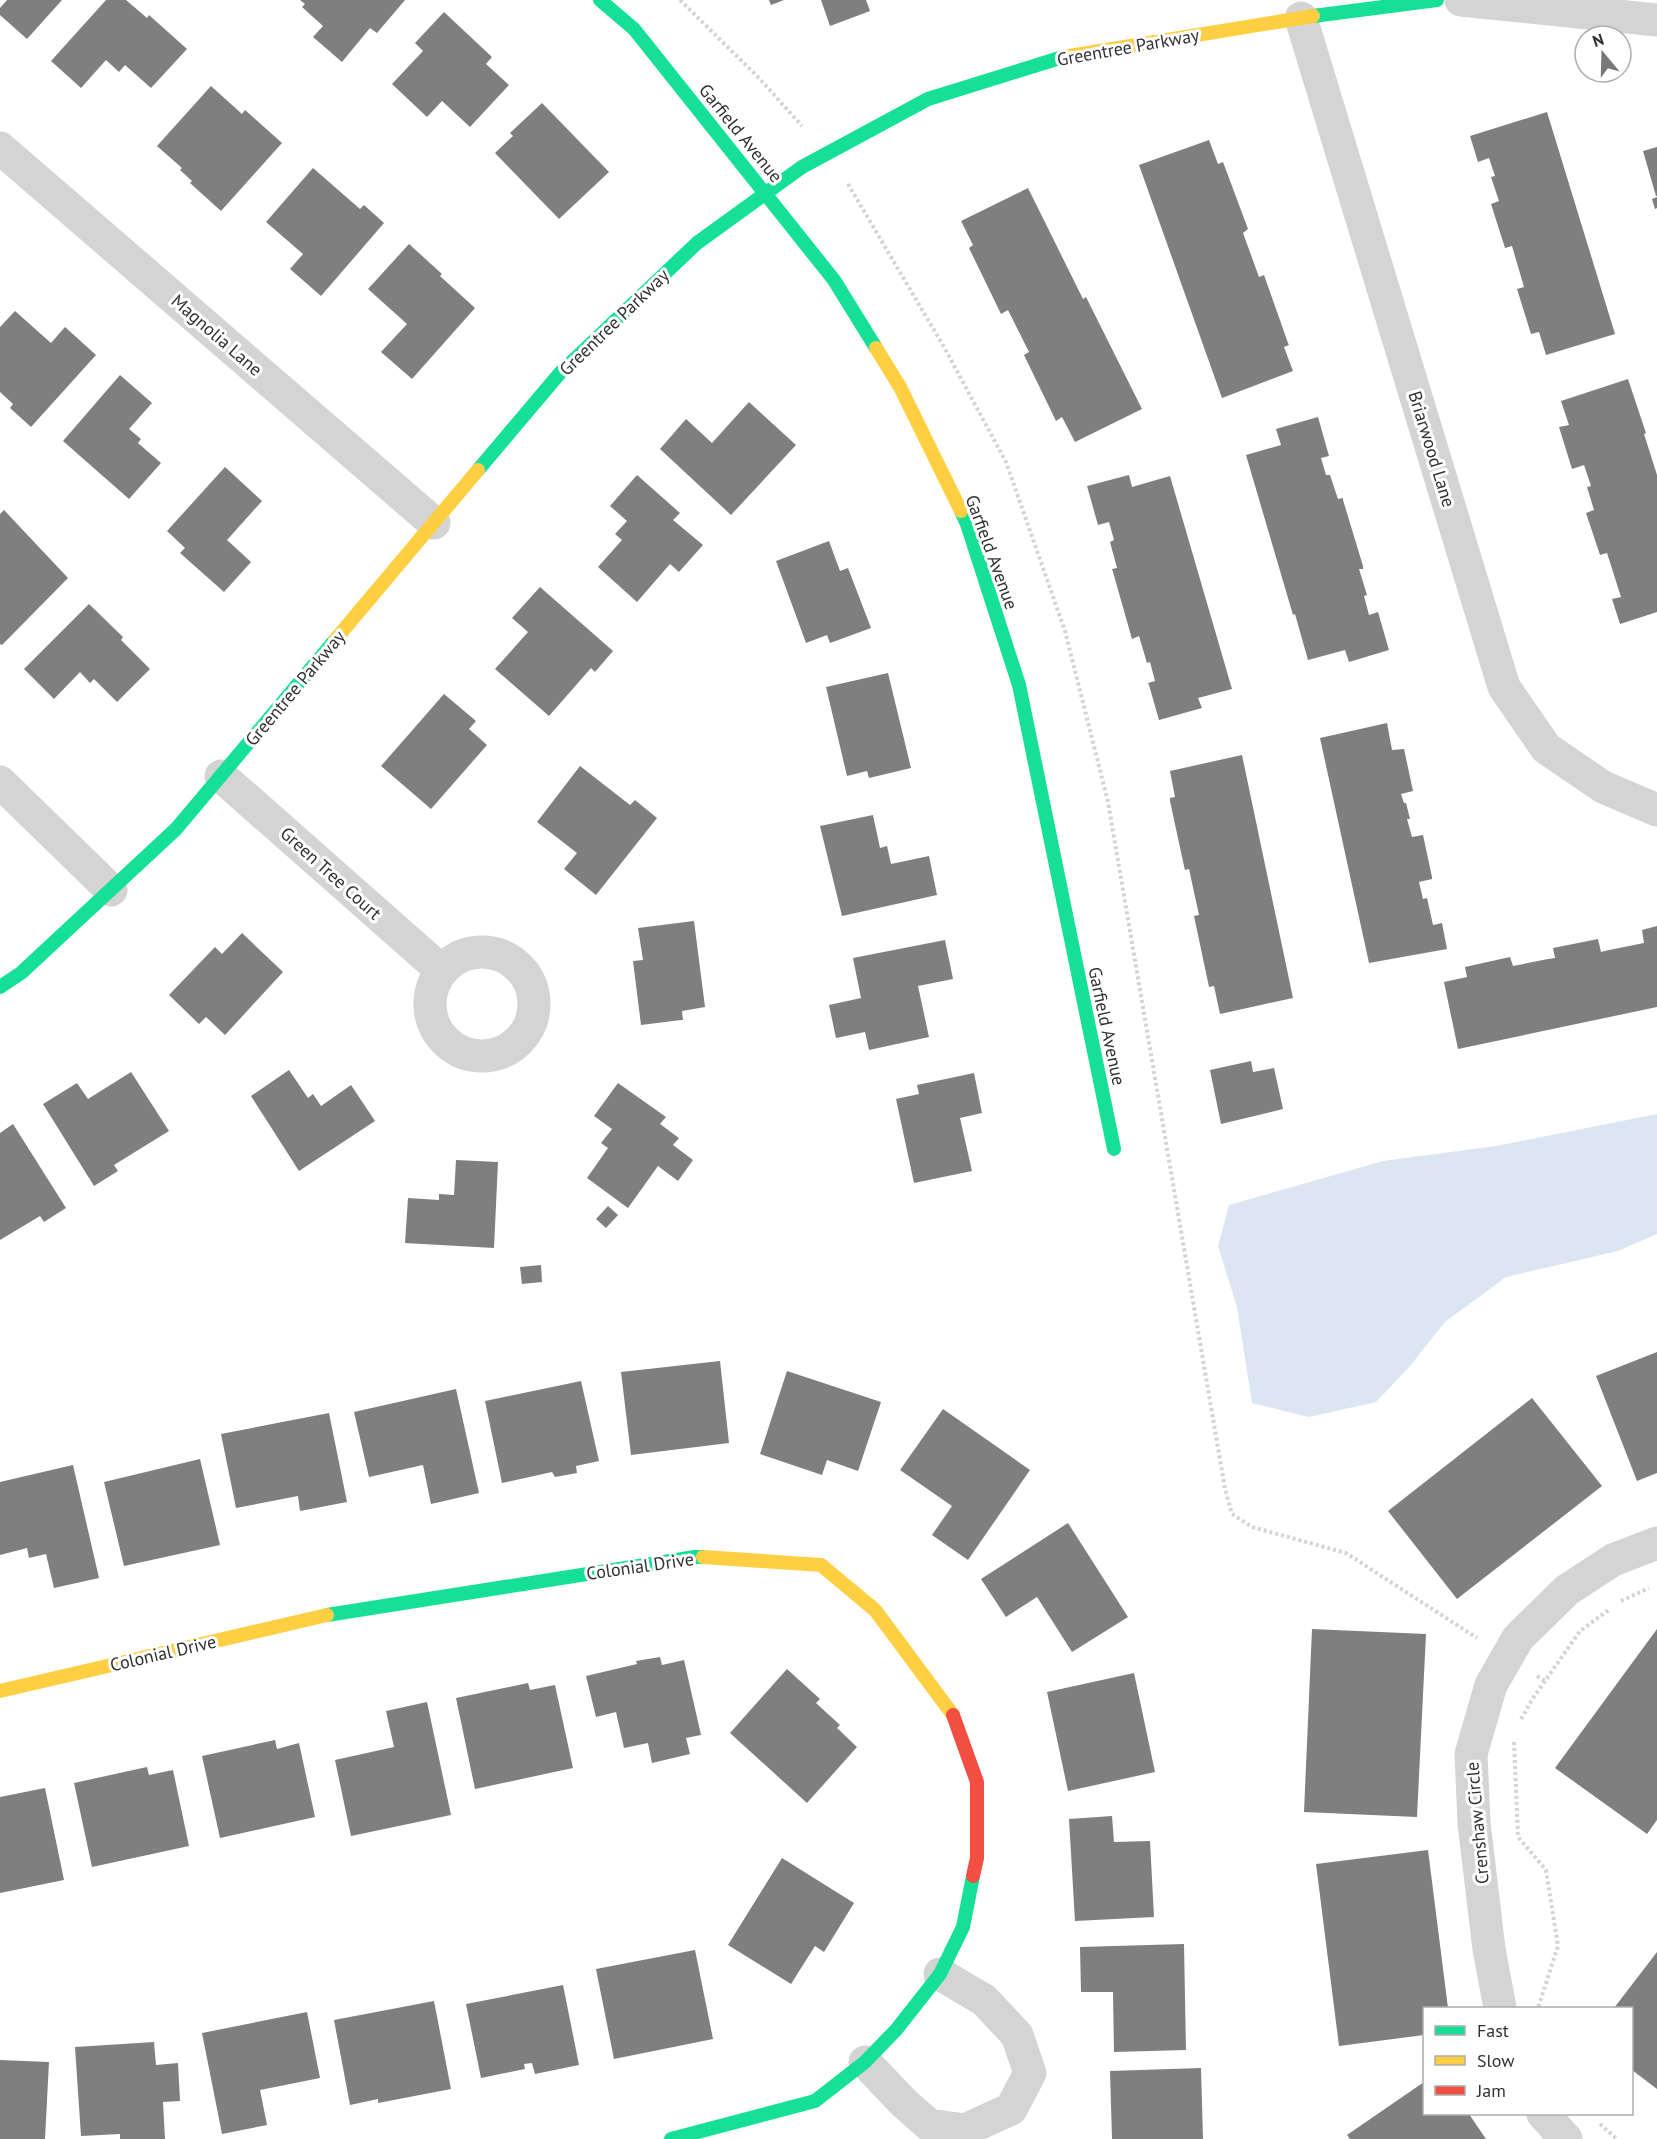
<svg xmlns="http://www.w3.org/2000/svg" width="1657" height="2139" viewBox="0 0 1657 2139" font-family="'PT Sans',sans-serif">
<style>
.water{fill:#dbe6f2}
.building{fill:#7f7f7f}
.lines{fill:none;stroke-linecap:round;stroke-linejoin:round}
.path{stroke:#d4d4d4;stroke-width:4;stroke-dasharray:3 3;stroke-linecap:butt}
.street{stroke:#d4d4d4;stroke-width:33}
.fast{stroke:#16e098;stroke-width:14}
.slow{stroke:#ffcf43;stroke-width:14}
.jam{stroke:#f24e42;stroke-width:14}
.labels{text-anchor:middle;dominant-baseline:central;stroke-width:6;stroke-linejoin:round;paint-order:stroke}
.street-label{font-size:18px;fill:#303030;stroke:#fff}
</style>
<rect width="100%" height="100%" fill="#fff"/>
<path class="water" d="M1657 1114V1234L1618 1251 1506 1277 1445 1322 1410 1366 1376 1402 1309 1417 1252 1403 1237 1307 1218 1246 1229 1205 1383 1161 1496 1146Z"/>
<path class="building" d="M7 0H62L27 39 0 15V8Z
M106 0H126L147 18 149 15 187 49 151 88 125 65 119 72 106 60 81 88 51 61Z
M300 0H405L377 33 370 28 342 62 313 37 323 26 302 7 305 4Z
M769 0H784L771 5Z
M821 0H866L870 11 830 26Z
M444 12 492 57 486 64 509 85 470 127 442 101 427 117 392 84 423 51 415 43Z
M211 86 242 114 245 110 282 143 221 211 190 183 192 181 180 170 182 168 157 146Z
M542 103 609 172 559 219 495 153 513 136 510 133Z
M1547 112 1615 334 1546 355 1539 332 1531 334 1517 289 1524 287 1512 246 1505 248 1491 204 1499 201 1491 177 1495 176 1489 158 1478 162 1470 136Z
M1209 140 1218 164 1223 162 1248 229 1243 233 1259 277 1264 275 1288 343 1289 345 1284 347 1293 371 1222 398 1139 165Z
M1657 147V196H1656L1643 151Z
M313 168 360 209 364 205 384 223 321 296 290 269 303 254 266 222Z
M1028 188 1083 299 1086 297 1142 409 1075 442 1062 417 1056 421 1024 355 1029 352 1008 310 1001 314 969 248 973 245 961 221Z
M1657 197V208L1655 209 1652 199Z
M409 244 442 274 440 276 475 308 412 379 381 352 407 324 368 289Z
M15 311 51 343 65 327 96 355 31 427 10 408 13 404 0 392V327Z
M120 375 152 403 129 429 141 439 138 443 161 463 129 499 63 441Z
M1628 379 1646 433 1644 434 1657 475V612L1620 624 1612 599 1621 597 1607 553 1600 555 1586 513 1594 510 1587 487 1591 486 1584 465 1572 469 1559 427 1569 425 1561 401Z
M749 402 796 445 731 515 660 449 686 419 712 443Z
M1318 417 1329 456 1321 458 1326 475H1330L1338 499 1343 498V500L1363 566V569H1359L1367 595 1364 596 1369 615 1378 612 1389 650 1349 662 1345 650 1308 660 1295 614 1293 615 1246 455 1281 445 1276 429Z
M225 467 262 501 227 540 251 562 224 592 180 553 185 548 167 531Z
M637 475 680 513 673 520 703 545 679 572 670 564 637 602 598 567 622 540 615 534 627 521 610 506Z
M1129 475 1132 487 1170 476 1232 689 1198 698 1202 708 1159 720 1149 685 1148 683 1155 681 1150 662 1147 663 1139 636 1132 639 1113 572 1112 569 1117 568 1110 542 1114 540 1109 522 1098 525 1087 486Z
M4 510 68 578 2 645 0 644V514Z
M829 541 840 571 848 568 871 628 830 643 827 635 806 643 776 561Z
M540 587 613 651 595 672 591 668 549 716 495 669 528 632 512 618Z
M89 604 123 637 121 640 150 669 117 702 94 679 90 683 80 672 54 699 24 669Z
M888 673 911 768 869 778 867 771 847 776 826 687Z
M444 694 476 721 469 729 487 745 431 809 381 766Z
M1387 723 1392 750 1404 749 1413 791 1401 794 1404 803H1406L1410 819H1407L1412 837 1423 835 1432 877V879L1419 882 1423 899 1427 898 1433 925 1442 923 1447 949 1369 963 1320 738Z
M1242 755 1293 998 1220 1014 1214 986 1209 987 1194 916 1199 915 1189 869 1185 870 1184 866 1170 801V798L1175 797 1170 771Z
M580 766 630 805 635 800 657 818 596 895 564 869 577 853 537 822Z
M873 815 880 848 887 846 891 864 929 856 937 895 842 916 820 826Z
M694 921 705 1007 682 1011 683 1020H681L641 1025 633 961 643 960 638 928Z
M1657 926V1007L1458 1049 1444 982 1467 977 1465 967 1510 957 1513 966 1548 959 1555 958 1553 948 1598 939 1601 952 1609 950 1644 943 1642 930Z
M242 933 283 972 225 1035 206 1017 199 1024 169 995 215 947 222 954Z
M945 940 953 979 918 986 929 1037 869 1050 865 1032 836 1038 829 1005 861 998 853 958Z
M1251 1061 1253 1072 1274 1068 1283 1109 1221 1124 1210 1070Z
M289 1070 308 1098 313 1094 321 1106 351 1085 375 1121 299 1171 251 1096Z
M131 1072 169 1131 114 1165 118 1171 94 1186 43 1104 77 1083 88 1099Z
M974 1073 982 1113 960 1118 972 1171 914 1183 896 1099 919 1094 917 1085Z
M618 1083 666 1117 660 1124 679 1138 673 1145 693 1160 678 1181 658 1166 628 1208 587 1178 608 1148 601 1143 612 1129 594 1116Z
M13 1124 66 1208 44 1222 40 1216 0 1240V1133Z
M456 1160 498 1162 494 1248 405 1243 408 1198 439 1200V1194L454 1195Z
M608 1206 618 1215 606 1228 596 1219Z
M541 1265 542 1282 522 1284 520 1267Z
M1657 1352V1473L1637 1481 1596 1376Z
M720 1361 729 1443 631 1455 621 1372Z
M787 1371 881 1402 858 1471 827 1460 822 1475 760 1454Z
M581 1381 599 1461 576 1466 577 1473 555 1477 552 1472 502 1483 485 1401Z
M456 1389 479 1493 431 1504 423 1465 369 1477 354 1412Z
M1532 1398 1602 1486 1457 1599 1388 1511Z
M943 1409 1030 1470 968 1560 932 1535 952 1506 900 1470Z
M329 1413 347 1502 300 1511 298 1496 236 1508 221 1434Z
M200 1459 220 1545 124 1566 104 1482Z
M73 1465 99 1578 54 1588 46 1554 29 1558 27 1548 0 1555V1482Z
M1068 1523 1128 1617 1072 1652 1037 1597 1006 1617 981 1579Z
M1312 1629 1426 1634 1417 1817 1304 1812Z
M1657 1629V1820L1647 1834 1555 1768Z
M660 1657 662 1665 684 1660 701 1735 686 1738 690 1754 652 1763 648 1743 624 1748 616 1712 596 1717 586 1676 637 1664 636 1661Z
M787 1669 820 1699 816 1703 840 1725 837 1728 857 1747 807 1803 730 1733Z
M1134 1673 1155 1772 1068 1791 1047 1692Z
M528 1683 530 1690 555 1685 573 1768 475 1789 456 1698Z
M427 1702 451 1815 351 1836 335 1760 394 1747 386 1711Z
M275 1740 277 1749 299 1743 315 1817 220 1838 202 1756Z
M147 1767 149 1775 173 1770 189 1846 92 1867 74 1783Z
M45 1788 64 1880 0 1893V1797Z
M1112 1816 1114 1842 1150 1841 1154 1917 1075 1921 1069 1819Z
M1428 1850 1448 2008H1424V2035L1339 2046 1316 1864Z
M782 1858 854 1903 824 1952 815 1946 791 1984 728 1945Z
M1184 1944 1186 2050 1114 2052 1113 1992H1081L1080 1947Z
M695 1950 713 2039 614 2059 596 1969Z
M1657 1952V2089L1632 2070V2008H1614Z
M563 1985 579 2065 535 2074 532 2063 524 2064 525 2069 481 2078 466 2004Z
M434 2001 451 2089 378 2103V2099L350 2105 334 2020Z
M307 2012 320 2078 260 2090 267 2125 222 2134 202 2033Z
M154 2042 156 2065 178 2063 180 2101 163 2102 165 2139H120V2134L81 2136 75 2047Z
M0 2060 49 2062 45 2139H0Z
M1201 2068 1203 2139H1112L1110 2071Z
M1424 2082V2114H1469L1486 2139H1350L1347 2135Z"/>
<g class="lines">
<path class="path" d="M680 0 759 78 802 126
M848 184 944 347 1006 462 1065 631 1108 802 1225 1489 1232 1514 1252 1527 1346 1553 1477 1638
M1621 1601 1649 1588
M1537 1676 1545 1681
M1521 1719 1533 1698 1580 1631 1610 1609
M1514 1742 1518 1837 1546 1870 1558 1946 1538 2008
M1600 2124 1617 2139"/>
<path class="street" d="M1461 0 1657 20
M1301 18 1504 687 1546 748 1603 787 1657 810
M0 148 434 523
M221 776 442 971
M0 782 111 890
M430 1004a52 52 0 1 1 104 0a52 52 0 1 1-104 0Z
M1500 2008 1489 1949 1474 1823 1471 1754 1491 1685 1518 1638 1567 1590 1613 1560 1657 1543
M865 2062 903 2102 929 2125 965 2130 1011 2109 1030 2073 1017 2035 984 2000 940 1974
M1543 2114 1566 2139"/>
<path class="fast" d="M600 0 634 29 834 280 876 348
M1313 16 1437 0
M478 470 560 373 697 243 802 167 928 99 1063 57
M961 511 967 524 1019 685 1114 1149
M0 987 21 973 176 829 335 640
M327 1615 695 1557H703
M671 2139 815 2101 865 2062 896 2030 940 1974 963 1927 973 1876"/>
<path class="slow" d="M1063 57 1313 16
M876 348 900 387 961 511
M335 640 478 470
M703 1557 821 1565 875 1610 953 1715
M0 1691 327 1615"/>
<path class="jam" d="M953 1715 977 1782V1858L973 1876"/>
</g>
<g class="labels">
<g class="street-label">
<text transform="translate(1128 47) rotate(-10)">Greentree Parkway</text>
<text transform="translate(741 133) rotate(51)">Garfield Avenue</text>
<text transform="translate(614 322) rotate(-44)">Greentree Parkway</text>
<text transform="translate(217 335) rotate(41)">Magnolia Lane</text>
<text transform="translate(1432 449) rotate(73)">Briarwood Lane</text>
<text transform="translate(992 552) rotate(70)">Garfield Avenue</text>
<text transform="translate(295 688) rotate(-50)">Greentree Parkway</text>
<text transform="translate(331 873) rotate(42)">Green Tree Court</text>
<text transform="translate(1107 1026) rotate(78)">Garfield Avenue</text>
<text transform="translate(640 1566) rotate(-8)">Colonial Drive</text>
<text transform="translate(163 1653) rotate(-13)">Colonial Drive</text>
<text transform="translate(1477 1823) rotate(-95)">Crenshaw Circle</text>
</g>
</g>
<rect x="1423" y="2007" width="210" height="108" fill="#ffffff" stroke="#acacac" stroke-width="1.5"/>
<rect x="1435" y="2026" width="30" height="9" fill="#16e098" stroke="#acacac" stroke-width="1.5"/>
<text x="1477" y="2037" font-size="18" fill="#303030">Fast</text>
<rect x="1435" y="2056" width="30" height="9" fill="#ffcf43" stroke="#acacac" stroke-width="1.5"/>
<text x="1477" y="2067" font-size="18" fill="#303030">Slow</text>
<rect x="1435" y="2086" width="30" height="9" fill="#f24e42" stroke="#acacac" stroke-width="1.5"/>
<text x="1477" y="2097" font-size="18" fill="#303030">Jam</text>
<g transform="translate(1603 54) rotate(341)"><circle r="28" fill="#ffffff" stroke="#acacac" stroke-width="1.5"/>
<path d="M0-4.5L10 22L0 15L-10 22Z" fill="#787878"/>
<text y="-9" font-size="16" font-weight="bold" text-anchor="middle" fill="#303030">N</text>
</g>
</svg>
